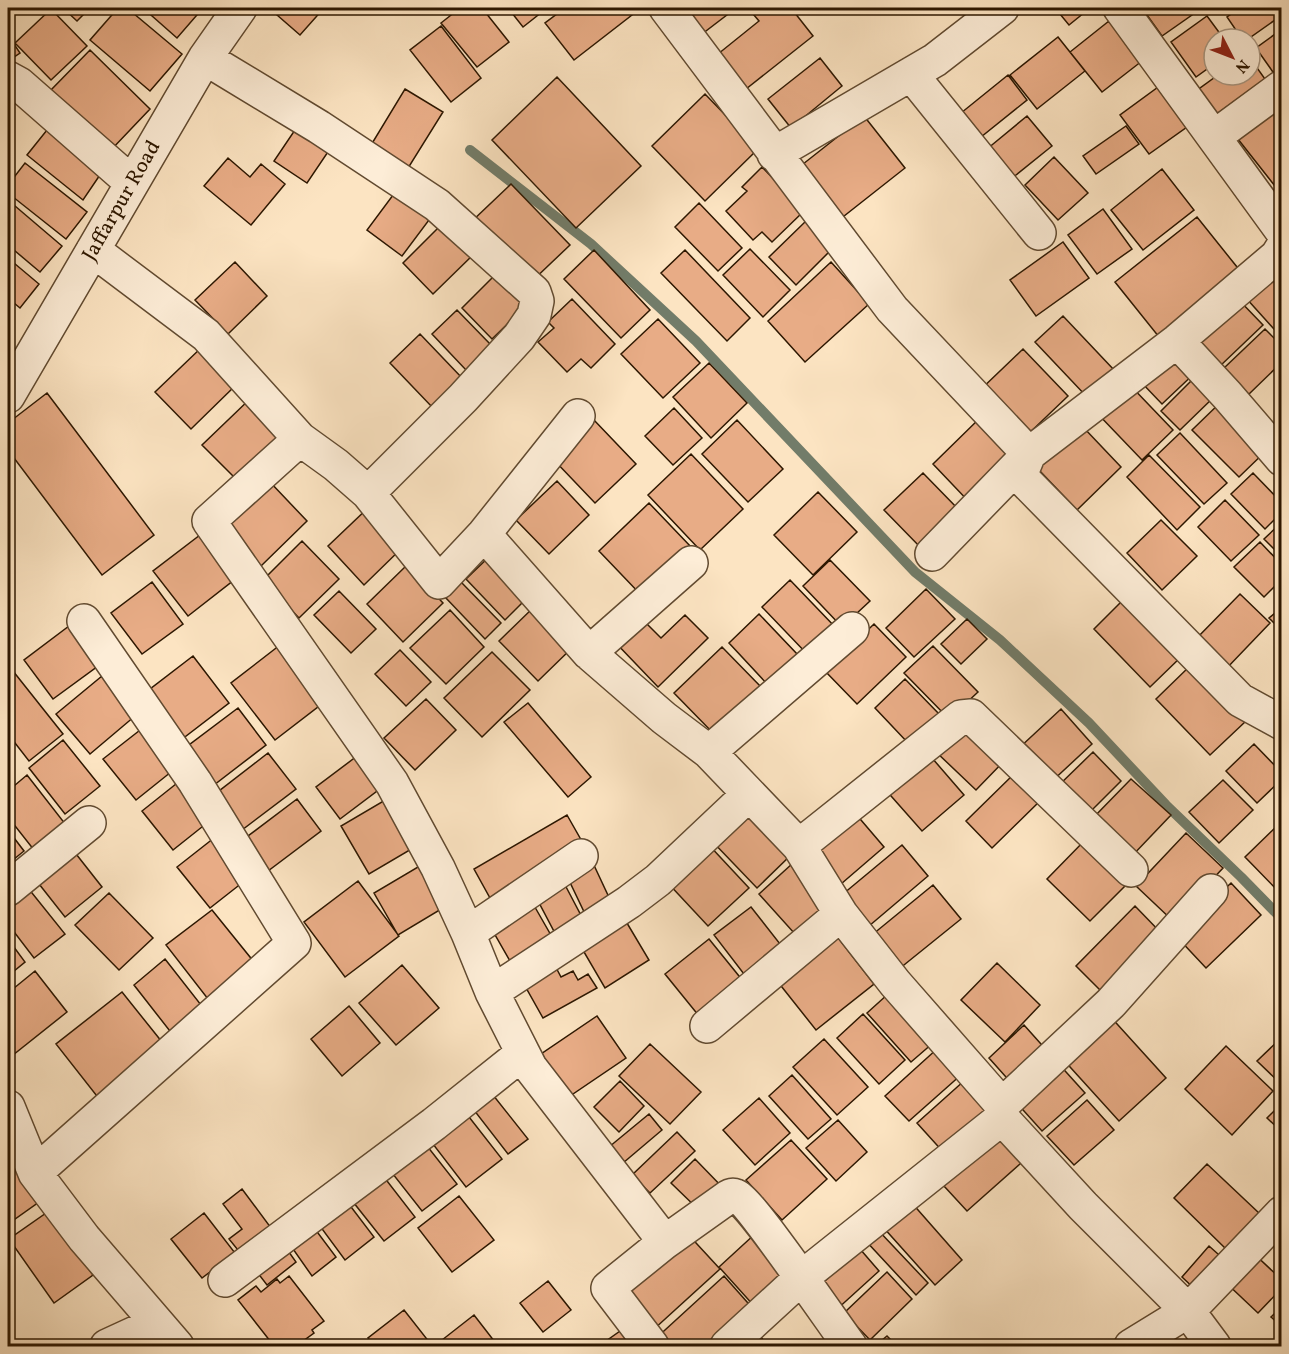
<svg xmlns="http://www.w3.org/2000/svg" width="1289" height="1354" viewBox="0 0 1289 1354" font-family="Vollkorn,serif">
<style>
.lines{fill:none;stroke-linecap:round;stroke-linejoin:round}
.stream{stroke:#727c69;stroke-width:10}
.building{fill:#e8ac86;stroke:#2d1700;stroke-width:1.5}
.minor-casing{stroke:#614a30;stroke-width:36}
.minor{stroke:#fdedd7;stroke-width:33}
.labels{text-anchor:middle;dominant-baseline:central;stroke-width:6;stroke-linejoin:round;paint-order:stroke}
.street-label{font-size:21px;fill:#2d1700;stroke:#fdedd7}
</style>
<rect width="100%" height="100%" fill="#fce4c2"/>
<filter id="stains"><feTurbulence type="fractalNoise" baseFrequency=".00333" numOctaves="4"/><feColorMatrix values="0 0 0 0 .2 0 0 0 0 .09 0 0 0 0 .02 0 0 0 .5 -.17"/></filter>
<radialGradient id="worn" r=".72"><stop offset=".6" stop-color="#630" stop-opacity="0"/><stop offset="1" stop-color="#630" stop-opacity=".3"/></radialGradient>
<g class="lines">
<path class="stream" d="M470 150 591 244 696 341 915 572 1000 640 1089 723 1166 805 1241 877 1282 919"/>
</g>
<path class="building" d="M63 8H90L77 21Z
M118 8H127L182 54 150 91 90 40Z
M143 8H203L177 38Z
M269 8H324L300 35Z
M460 8H482L509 42 477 67 441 23Z
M508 8H547L523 27Z
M565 8H641L574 60 545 23Z
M681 8H736L702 34Z
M748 8H791L813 36 746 89 718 54 759 21Z
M1055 8H1090L1069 25Z
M1142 8H1202L1162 36Z
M1240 8H1282V15L1248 39H1242L1227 17Z
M51 9 87 46 51 80 15 43Z
M1207 16 1224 39H1214V64L1196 77 1171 42Z
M1109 21 1142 61 1102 92 1070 52Z
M441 26 481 78 451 102 410 50Z
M1282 29V82H1280L1256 48Z
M8 35 20 53 8 61Z
M1058 37 1085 71 1037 109 1010 75Z
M90 50 150 109 111 150 50 91Z
M820 58 842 86 791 128 768 99Z
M1250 58 1265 79 1214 116 1196 91 1218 75H1250Z
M1008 75 1027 100 981 137 961 113Z
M557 77 641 166 576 228 492 140Z
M1165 82 1194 122 1149 154 1120 115Z
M405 89 443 112 405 173 368 150Z
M705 94 758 149 705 201 652 146Z
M1272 104 1282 115V195L1234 134Z
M864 116 905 168 839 220 798 168Z
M1027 116 1052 146 1011 179 987 149Z
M55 120 106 166 83 200 27 155Z
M301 121 334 143 307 183 274 161Z
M1126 126 1139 144 1096 174 1083 156Z
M1054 157 1088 193 1058 220 1025 185Z
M228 158 250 177 261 164 285 184 251 225 204 186Z
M25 163 87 212 66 239 8 193V185Z
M762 167 804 211 772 242 762 232 753 240 726 211 747 191 742 187Z
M1162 169 1194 210 1143 250 1111 210Z
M511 184 570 245 529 284 470 223Z
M399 187 435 212 402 256 367 230Z
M8 200 62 246 40 272 8 245Z
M699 203 742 248 718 271 675 227Z
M1103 209 1132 249 1097 274 1068 235Z
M1197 217 1241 272 1159 337 1115 282Z
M447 219 477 251 433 294 403 263Z
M807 220 833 248 796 285 769 257Z
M1063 242 1089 278 1036 316 1010 280Z
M750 249 790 290 763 317 723 275Z
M594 250 650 310 621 338 564 279Z
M685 250 750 318 727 341 661 273Z
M8 258 39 284 20 308 8 298Z
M235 262 267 296 228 334 195 300Z
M831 262 869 304 805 362 768 321Z
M1282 264V338L1246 298Z
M503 267 533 299 492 339 462 308Z
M1236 297 1263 325 1219 367 1193 339Z
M572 299 615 344 591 368 581 359 567 372 538 342 554 328 548 322Z
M457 310 491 345 466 370 432 334Z
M1063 316 1115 371 1087 397 1035 342Z
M658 319 700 363 663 398 621 354Z
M1265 329 1282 346V362L1248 395 1223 369Z
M420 334 463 379 433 408 390 363Z
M203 346 238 383 191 429 155 392Z
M1177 347 1199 369 1162 404 1141 382Z
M1023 349 1068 396 1021 441 976 394Z
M709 363 747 403 711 438 673 397Z
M1197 375 1216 395 1180 430 1161 411Z
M1127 382 1173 430 1142 460 1096 412Z
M47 393 154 535 102 575 8 450V423Z
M253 396 286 429 235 478 202 445Z
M1224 399 1270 447 1239 477 1192 430Z
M674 408 702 438 673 465 645 436Z
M984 414 1023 455 972 505 933 464Z
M593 419 636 464 595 503 553 459Z
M737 420 783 469 748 502 702 454Z
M1083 427 1121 467 1077 510 1038 469Z
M1180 433 1227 483 1204 504 1157 455Z
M691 454 743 509 700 550 648 495Z
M1149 455 1200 507 1177 530 1127 477Z
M923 473 961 512 922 549 884 510Z
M1253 473 1282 503V512L1265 529 1231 494Z
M269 481 307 521 261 566 223 527Z
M557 481 589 515 549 554 516 520Z
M818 492 857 532 813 575 774 535Z
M1225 500 1259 535 1231 561 1198 527Z
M649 503 692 548 642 596 599 551Z
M370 506 406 544 364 585 328 546Z
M1161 520 1197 556 1162 590 1127 553Z
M1282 522V557L1264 539Z
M200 535 234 580 188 616 153 571Z
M302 541 339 579 299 618 263 580Z
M1260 542 1282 565V579L1264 597 1234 567Z
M492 554 531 594 505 620 466 579Z
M830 560 870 601 842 627 803 586Z
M407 565 443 603 403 642 367 604Z
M790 580 837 629 809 656 762 607Z
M152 582 183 624 142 654 111 613Z
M461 582 501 623 485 639 445 597Z
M926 589 955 619 914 657 886 628Z
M339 591 376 629 351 653 314 615Z
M1240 594 1270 623 1225 670 1194 641Z
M1127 596 1183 655 1150 687 1094 629Z
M536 605 575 645 538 681 499 641Z
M1282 607V631L1269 618Z
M450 610 484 647 446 684 410 648Z
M759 614 798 655 768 685 729 643Z
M685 615 708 638 658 687 614 641 640 617 661 638Z
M967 619 987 639 961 664 941 644Z
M874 624 906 657 857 704 825 671Z
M69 626 98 666 53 699 24 660Z
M280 645 323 703 275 740 231 683Z
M933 646 978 692 949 719 904 673Z
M722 647 762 688 714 734 674 693Z
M400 650 431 682 406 706 375 674Z
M492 652 530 690 482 737 444 698Z
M193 656 229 703 177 743 141 696Z
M1192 664 1246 721 1210 755 1156 699Z
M13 671 63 734 29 761 8 734V675Z
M102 676 135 716 90 754 56 714Z
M905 679 940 715 909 744 875 708Z
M426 699 456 730 415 770 384 738Z
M528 703 591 777 568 797 504 722Z
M238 708 266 745 214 785 185 748Z
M1061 709 1092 744 1049 784 1018 749Z
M966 718 1007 758 976 790 934 750Z
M144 727 176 768 136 800 103 759Z
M63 740 100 786 65 814 29 768Z
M1254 744 1282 773V779L1257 803 1226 771Z
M365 750 389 782 340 819 316 787Z
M926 751 964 795 922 831 884 788Z
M1093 752 1121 781 1083 819 1055 789Z
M268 753 296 789 238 833 210 798Z
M1017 771 1044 797 992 848 966 821Z
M27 775 66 825 34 850 8 817V791Z
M1131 779 1171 815 1131 857 1092 819Z
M181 780 212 819 173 850 142 811Z
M1223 780 1253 810 1219 843 1189 812Z
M392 796 420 844 369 874 341 826Z
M297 799 321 831 268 871 244 839Z
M747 803 794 852 757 888 710 839Z
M855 813 884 847 841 884 812 849Z
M567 815 584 845 490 898 474 869Z
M1282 821V890L1279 892 1245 857Z
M8 830 24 851 8 864Z
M1186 833 1223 868 1173 921 1136 886Z
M214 838 247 879 210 908 177 867Z
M1087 838 1131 880 1090 921 1047 879Z
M707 843 749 888 708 926 666 881Z
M69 845 102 887 65 917 32 875Z
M902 845 928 876 869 926 843 894Z
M592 861 613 906 587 918 566 874Z
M793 863 829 903 795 934 759 894Z
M423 864 448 905 398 935 374 893Z
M358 881 399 936 345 977 304 922Z
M24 883 65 934 34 958 8 924V897Z
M564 883 585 923 557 937 536 897Z
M1231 883 1261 915 1206 968 1176 936Z
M933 885 961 919 894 973 867 939Z
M109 893 153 938 119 970 75 925Z
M532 902 556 944 514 968 490 926Z
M1135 906 1164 936 1105 995 1076 966Z
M751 907 784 949 747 978 714 935Z
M212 910 254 962 208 999 166 945Z
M621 913 649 960 605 988 577 940Z
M832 930 874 984 816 1030 774 977Z
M8 939 25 962 8 976Z
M709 939 743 981 699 1016 665 974Z
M165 959 205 1010 173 1035 134 985Z
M552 960 561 977 573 971 578 980 588 974 597 988 543 1018 520 977Z
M997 963 1040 1005 1005 1042 961 1000Z
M402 965 439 1008 396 1045 359 1003Z
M35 971 67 1012 8 1059V993Z
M122 992 166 1047 100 1100 56 1044Z
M888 994 933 1043 911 1062 867 1013Z
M349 1006 380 1043 342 1076 311 1039Z
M863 1014 905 1060 879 1084 837 1038Z
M1108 1014 1166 1078 1119 1121 1061 1057Z
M597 1016 626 1058 570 1096 541 1054Z
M1024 1025 1049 1053 1014 1086 989 1058Z
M1282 1037V1085L1257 1061Z
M824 1039 868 1087 837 1115 793 1067Z
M650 1044 701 1092 670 1124 619 1076Z
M1226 1046 1273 1091 1232 1135 1185 1089Z
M938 1048 962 1074 909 1121 885 1096Z
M1057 1062 1085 1093 1042 1131 1014 1100Z
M792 1075 831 1119 808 1139 769 1096Z
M965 1080 993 1111 945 1154 917 1123Z
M620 1081 644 1106 619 1132 594 1107Z
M489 1090 528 1139 508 1154 470 1105Z
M759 1098 790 1133 755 1165 723 1130Z
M1087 1100 1114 1130 1074 1165 1047 1136Z
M1282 1103V1132L1267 1118Z
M462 1108 502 1159 466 1187 426 1135Z
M649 1114 662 1130 623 1163 609 1147Z
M838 1120 867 1152 836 1181 806 1148Z
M1006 1130 1029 1156 967 1211 944 1186Z
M677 1132 695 1151 650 1193 632 1175Z
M420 1137 457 1184 422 1211 385 1164Z
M791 1140 827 1179 782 1220 746 1180Z
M13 1149 46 1197 8 1224V1153Z
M695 1159 726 1191 703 1214 671 1183Z
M1207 1164 1260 1214 1226 1249 1174 1198Z
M377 1168 415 1217 384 1241 346 1193Z
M242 1189 277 1236 246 1260 229 1239 242 1229 223 1204Z
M342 1195 374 1237 345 1260 314 1218Z
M459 1196 494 1240 452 1272 418 1228Z
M911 1202 962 1260 935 1285 883 1227Z
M49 1211 93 1275 54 1303 9 1239Z
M204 1213 235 1253 202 1278 171 1239Z
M309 1221 336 1257 312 1276 286 1239Z
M877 1229 928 1283 916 1295 865 1240Z
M685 1231 720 1269 653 1330 616 1289Z
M756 1233 792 1273 755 1307 719 1267Z
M284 1245 296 1262 267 1285 254 1268Z
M1209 1246 1227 1262 1199 1293 1182 1277Z
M860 1249 879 1271 835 1311 816 1289Z
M1250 1250 1282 1280V1288L1258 1313 1222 1279Z
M887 1272 912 1299 870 1340 844 1313Z
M289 1276 324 1321 312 1330 314 1333 296 1346 293 1343 288 1346H274L238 1300 256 1286 261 1292 277 1279 280 1283Z
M724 1276 755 1311 716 1346H658L653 1341Z
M548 1281 571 1310 543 1332 520 1303Z
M1282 1306V1327L1271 1317Z
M404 1310 430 1343 426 1346H374L368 1338Z
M474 1315 498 1346H447L442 1340Z
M630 1324 646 1346H599Z
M753 1329 769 1346H734Z
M887 1336 897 1346H875Z"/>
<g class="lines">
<g class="minor-casing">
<path id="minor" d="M666 8 892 309 1029 454 1020 476 1240 700 1282 723
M1120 8 1282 231
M205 58 319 127 437 205 534 292 537 301 534 315 519 337 463 398 368 493
M911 74 1039 233
M8 78 19 84 132 183
M1214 137 1282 87
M774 154 935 60 1002 8
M93 250 206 335 300 439 336 465 368 493 439 582 484 534 578 416
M1177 341 1227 395 1282 459
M8 396 205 58 240 8
M300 439 209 521 392 783 438 868 468 933 492 992 530 1067 665 1242 608 1288 652 1346
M484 534 589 653 664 718 709 752 799 846 841 914 895 983 1002 1105V1118L1083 1206 1188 1311 1214 1346
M932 554 1029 454 1177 341 1277 256 1282 248
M589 653 691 563
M709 752 852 629
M799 846 961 717 971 716 1131 870
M8 889 89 823
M468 933 581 856
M492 992 629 902 658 880 748 795
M707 1026 841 914
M1002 1105 1111 1003 1211 891
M8 1107 35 1173 84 1238 177 1346
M35 1173 294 943 195 782 84 621
M665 1242 724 1200C728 1197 731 1194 736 1196 750 1201 835 1326 850 1346
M225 1280 434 1124 523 1053
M107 1346 157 1323
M727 1346 801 1278 1002 1118
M1131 1346 1188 1311 1282 1213"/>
</g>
<use href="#minor" class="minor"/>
</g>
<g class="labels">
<g class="street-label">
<text transform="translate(122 201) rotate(-60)">Jaffarpur Road</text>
</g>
</g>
<rect width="1289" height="1354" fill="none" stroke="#fce4c2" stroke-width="30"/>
<rect x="9" y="9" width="1271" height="1336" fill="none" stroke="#2d1700" stroke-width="3"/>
<rect x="15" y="15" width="1259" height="1324" fill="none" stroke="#2d1700" stroke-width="1.5"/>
<g transform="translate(1232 57) rotate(132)"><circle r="28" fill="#fdedd7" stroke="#aa9781" stroke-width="1.5"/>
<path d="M0-4.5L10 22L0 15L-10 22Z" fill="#8f2418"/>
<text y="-9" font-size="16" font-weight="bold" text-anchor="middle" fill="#2d1700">N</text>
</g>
<rect width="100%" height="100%" filter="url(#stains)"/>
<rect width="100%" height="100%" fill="url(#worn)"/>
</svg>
